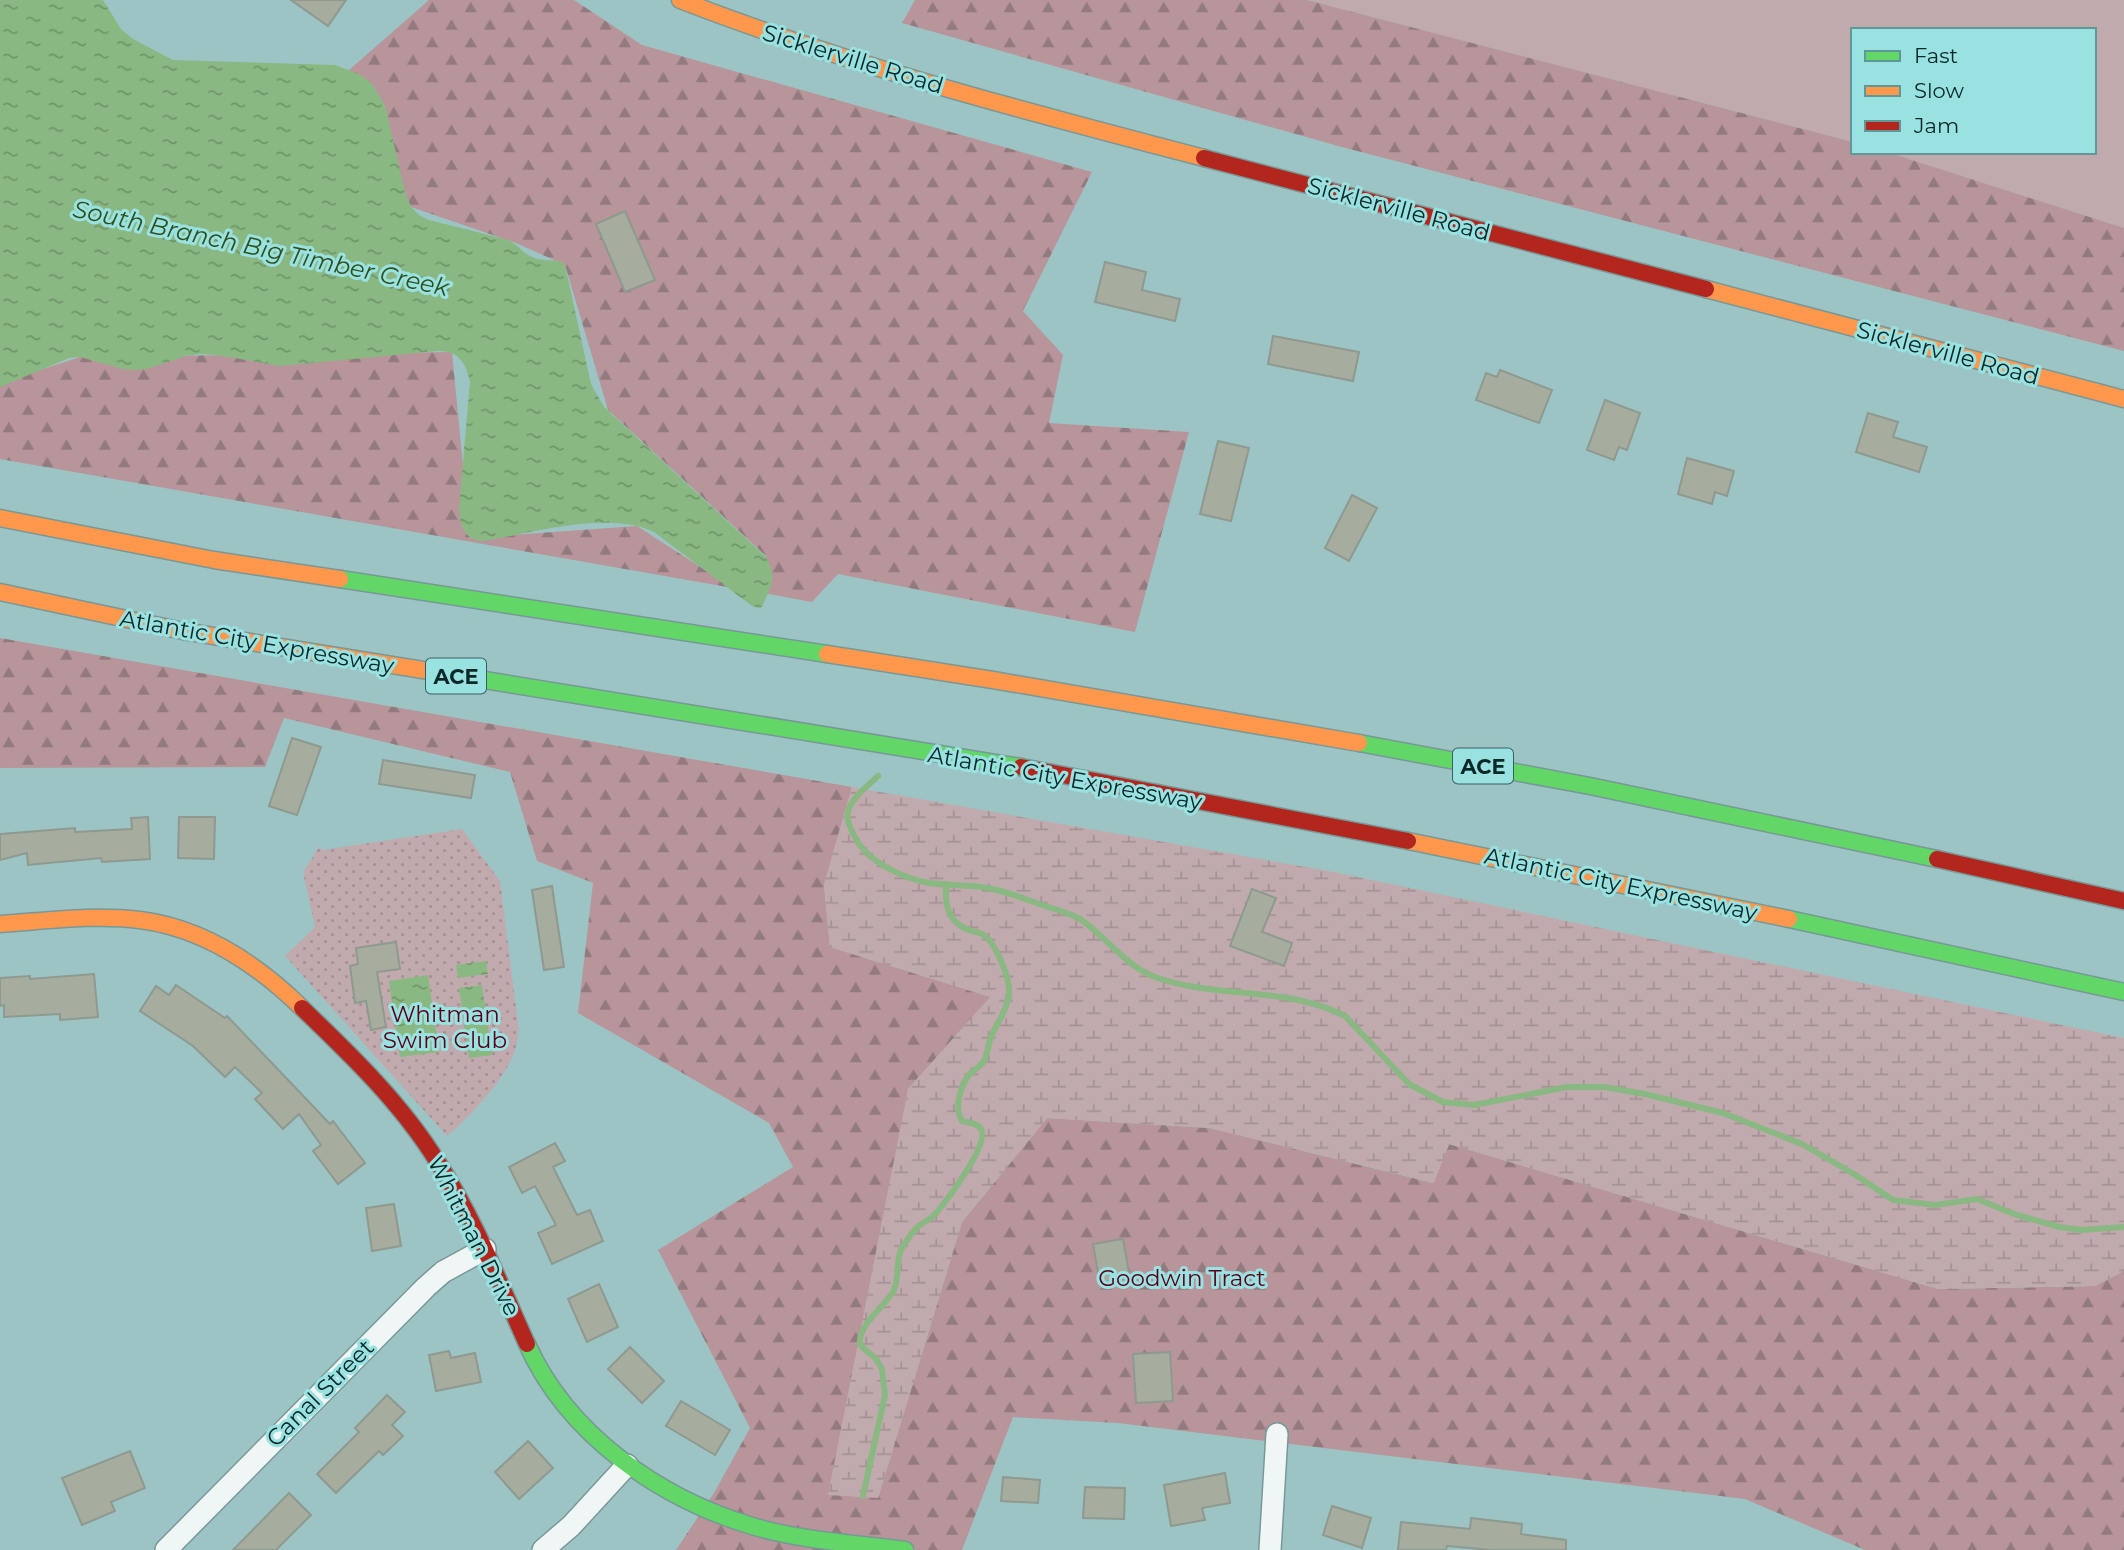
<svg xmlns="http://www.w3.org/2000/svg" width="2124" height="1550" viewBox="0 0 2124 1550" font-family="Montserrat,sans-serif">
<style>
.grass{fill:#c1aaad}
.forest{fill:url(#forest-firs)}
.wetland{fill:url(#wetland-marsh)}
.park{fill:url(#park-dots)}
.water{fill:url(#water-ripples)}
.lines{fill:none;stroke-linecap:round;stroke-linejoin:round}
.stream{stroke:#8ab882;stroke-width:6}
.building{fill:#a6ad9e;stroke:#8e9990;stroke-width:2}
.street-casing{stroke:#789898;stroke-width:24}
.fast-casing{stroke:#789898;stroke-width:19}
.slow-casing{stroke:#789898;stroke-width:19}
.jam-casing{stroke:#789898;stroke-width:19}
.street{stroke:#f0f6f6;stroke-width:21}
.fast{stroke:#63d668;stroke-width:16}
.slow{stroke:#ff974d;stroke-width:16}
.jam{stroke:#b3261e;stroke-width:16}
.labels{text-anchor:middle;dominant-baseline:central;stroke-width:6;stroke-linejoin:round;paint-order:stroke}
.shield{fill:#9ae2e1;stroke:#346060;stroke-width:2}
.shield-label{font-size:21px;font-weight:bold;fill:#092828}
.street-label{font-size:23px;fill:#092828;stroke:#9ae2e1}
.park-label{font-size:23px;fill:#590018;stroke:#9ae2e1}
.water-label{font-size:24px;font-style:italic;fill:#2f4f1a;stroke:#9ae2e1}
</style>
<defs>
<pattern id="forest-firs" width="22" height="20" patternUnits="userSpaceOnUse" patternTransform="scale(1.75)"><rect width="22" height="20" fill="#b7959a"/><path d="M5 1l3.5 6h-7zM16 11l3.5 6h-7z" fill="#937a7e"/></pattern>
<pattern id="wetland-marsh" width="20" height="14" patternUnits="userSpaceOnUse" patternTransform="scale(1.75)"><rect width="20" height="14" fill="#c1aaad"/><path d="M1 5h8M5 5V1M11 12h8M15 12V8" fill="none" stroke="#a49295"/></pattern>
<pattern id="park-dots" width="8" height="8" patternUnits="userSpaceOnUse" patternTransform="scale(1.75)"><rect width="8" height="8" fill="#c1aaad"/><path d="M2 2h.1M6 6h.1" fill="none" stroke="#a49295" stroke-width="1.8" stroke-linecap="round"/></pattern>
<pattern id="water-ripples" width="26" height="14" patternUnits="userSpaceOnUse" patternTransform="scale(1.75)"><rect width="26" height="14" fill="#8ab882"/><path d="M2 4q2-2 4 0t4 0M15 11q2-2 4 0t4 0" fill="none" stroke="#6f966a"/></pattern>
</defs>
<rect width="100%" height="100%" fill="#9dc4c4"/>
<path class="grass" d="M1307 0H2124V228L1886 152H2094V30H1853V142Z"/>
<path class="forest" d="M429 0H574L642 45 1092 172 1023 311 1063 355 1049 423 1189 432 1135 632 838 574 812 602 763 593 766 556 608 410 565 265 516 243 411 207 349 70Z
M915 0H1307L1853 142V152H1887L2124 228V351L1338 146 902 23Z
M452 352 470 538 637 526 733 588 0 459V383L80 357Z
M0 638 852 787 824 885 830 947 991 997 908 1089 878 1498 962 1222 1047 1118 1210 1128 1433 1183 1449 1144 1938 1289 2095 1286 2124 1271V1550H1865L1745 1499 1118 1423 1013 1417 962 1550H676L714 1493 750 1428 658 1250 793 1167 769 1123 578 1013 593 883 537 861 510 772 284 718 265 767 0 768Z"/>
<path class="wetland" d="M852 787 1334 872 2124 1038V1271L2095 1286 1938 1289 1449 1144 1434 1183 1210 1128 1047 1118 962 1222 878 1498 828 1495 908 1089 990 997 830 947 824 885Z"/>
<path class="park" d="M462 829 500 881 519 1031C517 1038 517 1046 514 1053 504 1080 468 1119 447 1136L285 956 315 927 303 872 319 847 323 850Z"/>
<path class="water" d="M0 0H103L121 29 133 39 173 60 335 65 361 75 372 84 385 105 405 192 411 207 419 215 429 220 505 239C520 245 519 250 530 256 538 261 551 260 560 261L565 265 591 384 604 407 766 557C778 579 771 585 762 607L759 608 752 606 654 532C609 510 532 533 484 541 463 540 460 525 459 507L470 382C466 363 459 351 438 351L280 366 217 355 200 354 186 356 147 369 135 370 123 369 80 357 69 358 0 387Z
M486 961 488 974 458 978 456 965Z
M428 975 439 1052 400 1057 389 981Z
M482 985 492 1055 469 1058 459 988Z"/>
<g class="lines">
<path class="stream" d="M878 776C869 785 850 799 848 812 846 820 851 830 855 837 867 862 903 878 929 883 950 886 972 884 993 889 1011 893 1030 901 1048 907 1060 911 1073 914 1083 921 1108 939 1127 968 1158 978 1219 999 1287 986 1345 1016L1409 1084 1443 1102 1474 1105 1567 1087H1604L1645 1094 1723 1113 1802 1144 1854 1174 1893 1200 1935 1205 1977 1199 2014 1214 2059 1227 2082 1230 2124 1227
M863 1496 885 1395 882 1369 876 1359 860 1345C857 1326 883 1308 893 1292 901 1277 894 1261 903 1246 908 1239 913 1230 920 1225 926 1221 932 1218 937 1212 947 1200 990 1144 981 1129 977 1122 968 1123 962 1121 954 1108 960 1088 968 1076 973 1070 980 1067 984 1061 987 1055 988 1047 990 1040 995 1025 1006 1013 1009 996 1011 980 996 942 982 934 977 932 971 931 966 929 947 920 945 903 946 884"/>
</g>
<path class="building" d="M291 0H346L328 26Z
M625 211 655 280 625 292 596 224Z
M1105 262 1146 272 1142 290 1180 299 1175 321 1095 302Z
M1273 336 1359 352 1353 381 1268 364Z
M1500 370 1552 390 1539 423 1476 400 1486 373 1497 377Z
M1605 400 1640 413 1627 450 1619 447 1614 460 1587 450Z
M1868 413 1898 422 1893 437 1927 447 1919 472 1856 452Z
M1218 441 1249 448 1231 521 1200 514Z
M1687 458 1734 471 1727 496 1715 492 1712 504 1678 494Z
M1352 495 1377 508 1349 561 1325 548Z
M292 738 321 747 297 815 269 806Z
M383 760 475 775 471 798 379 784Z
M148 817 150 859 102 862 101 858 28 865 27 853 0 860V834L75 828V832L132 829 131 818Z
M179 817H215L214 859 178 858Z
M552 886 564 967 544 970 532 890Z
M1252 889 1276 898 1262 932 1292 943 1284 966 1230 946Z
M396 942 400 969 377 972 386 1027 371 1030 366 1001 355 1003 350 966 358 964 356 948Z
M94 974 98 1017 60 1020V1014L4 1017V1005L0 1006V978L30 976V979Z
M176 985 225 1018 227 1016 330 1124 333 1121 365 1163 338 1184 313 1151 321 1145 299 1114 283 1129 255 1099 262 1093 235 1067 225 1077 193 1046 140 1011 156 986 169 995Z
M555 1143 565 1161 553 1167 577 1215 590 1210 603 1241 552 1264 538 1233 556 1225 535 1186 522 1193 509 1167Z
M394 1204 401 1246 372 1251 366 1208Z
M1123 1239 1130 1278 1100 1283 1093 1244Z
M599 1284 618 1327 587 1342 568 1299Z
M630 1347 664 1381 642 1403 608 1369Z
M449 1351 451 1358 475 1353 481 1382 436 1391 429 1355Z
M1170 1352 1173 1401 1136 1403 1133 1354Z
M387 1395 405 1412 392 1425 403 1436 383 1455 379 1451 336 1493 317 1474 359 1432 355 1428Z
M681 1401 730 1430 715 1455 666 1426Z
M528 1441 553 1468 519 1499 495 1472Z
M130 1451 145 1488 111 1502 115 1511 82 1525 62 1478Z
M1225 1473 1230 1503 1202 1508 1205 1520 1171 1526 1164 1485Z
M1003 1477 1040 1480 1038 1503 1001 1501Z
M1085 1487 1125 1488 1124 1519 1083 1518Z
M289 1493 311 1515 276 1550H233Z
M1332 1506 1371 1518 1362 1548 1323 1535Z
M1471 1518 1522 1524 1521 1534 1566 1540V1550H1492L1447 1546 1446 1550H1398L1401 1522 1470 1529Z"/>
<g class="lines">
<g class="street-casing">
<path id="street" d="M166 1550 426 1287 443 1272 485 1249
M543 1550 571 1526 627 1465
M1270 1550 1277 1434"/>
</g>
<g class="fast-casing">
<path id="fast" d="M340 579 827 654
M460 676 1021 767
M1359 743 1590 786 1937 859
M1789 919 2124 992
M527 1344C568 1435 659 1498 752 1526 802 1541 854 1543 905 1550"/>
</g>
<g class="slow-casing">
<path id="slow" d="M680 0C851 66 1028 112 1204 158
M1706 289 2124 399
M0 518 214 560 340 579
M0 592 183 631 460 676
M827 654 993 680 1359 743
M1408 841 1789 919
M0 924C46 921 93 914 140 920 204 928 257 964 302 1008"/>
</g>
<g class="jam-casing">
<path id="jam" d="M1204 158 1706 289
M1021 767 1408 841
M1937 859 2124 901
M302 1008C351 1055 401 1103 437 1161 474 1218 499 1282 527 1344"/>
</g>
<use href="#street" class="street"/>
<use href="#fast" class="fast"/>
<use href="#slow" class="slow"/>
<use href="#jam" class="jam"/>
</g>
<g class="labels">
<g class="shield">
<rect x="426" y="658.5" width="60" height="35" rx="5"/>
<rect x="1453" y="748.5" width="60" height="35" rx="5"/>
</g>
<g class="shield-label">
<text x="456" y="676">ACE</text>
<text x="1483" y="766">ACE</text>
</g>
<g class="street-label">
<text transform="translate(853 59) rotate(17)">Sicklerville Road</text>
<text transform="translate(1399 209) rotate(15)">Sicklerville Road</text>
<text transform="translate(1948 353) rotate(15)">Sicklerville Road</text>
<text transform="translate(257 642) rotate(10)">Atlantic City Expressway</text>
<text transform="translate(1065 778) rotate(10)">Atlantic City Expressway</text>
<text transform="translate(1621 884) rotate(12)">Atlantic City Expressway</text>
<text transform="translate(474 1236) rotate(63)">Whitman Drive</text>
<text transform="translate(320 1393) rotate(-45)">Canal Street</text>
</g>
<g class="park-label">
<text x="445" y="1014">Whitman<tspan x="445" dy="26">Swim Club</tspan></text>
<text x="1182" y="1278">Goodwin Tract</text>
</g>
<g class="water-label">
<text transform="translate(261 248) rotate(12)">South Branch Big Timber Creek</text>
</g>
</g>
<rect x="1851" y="28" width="245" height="126" fill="#9ae2e1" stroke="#609897" stroke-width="2"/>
<rect x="1865" y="51" width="35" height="10" fill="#63d668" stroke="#609897" stroke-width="2"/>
<text x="1914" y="63" font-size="21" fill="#092828">Fast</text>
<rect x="1865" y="86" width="35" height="10" fill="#ff974d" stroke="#609897" stroke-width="2"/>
<text x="1914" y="98" font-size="21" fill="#092828">Slow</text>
<rect x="1865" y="121" width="35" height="10" fill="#b3261e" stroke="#609897" stroke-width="2"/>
<text x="1914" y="133" font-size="21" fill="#092828">Jam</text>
</svg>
